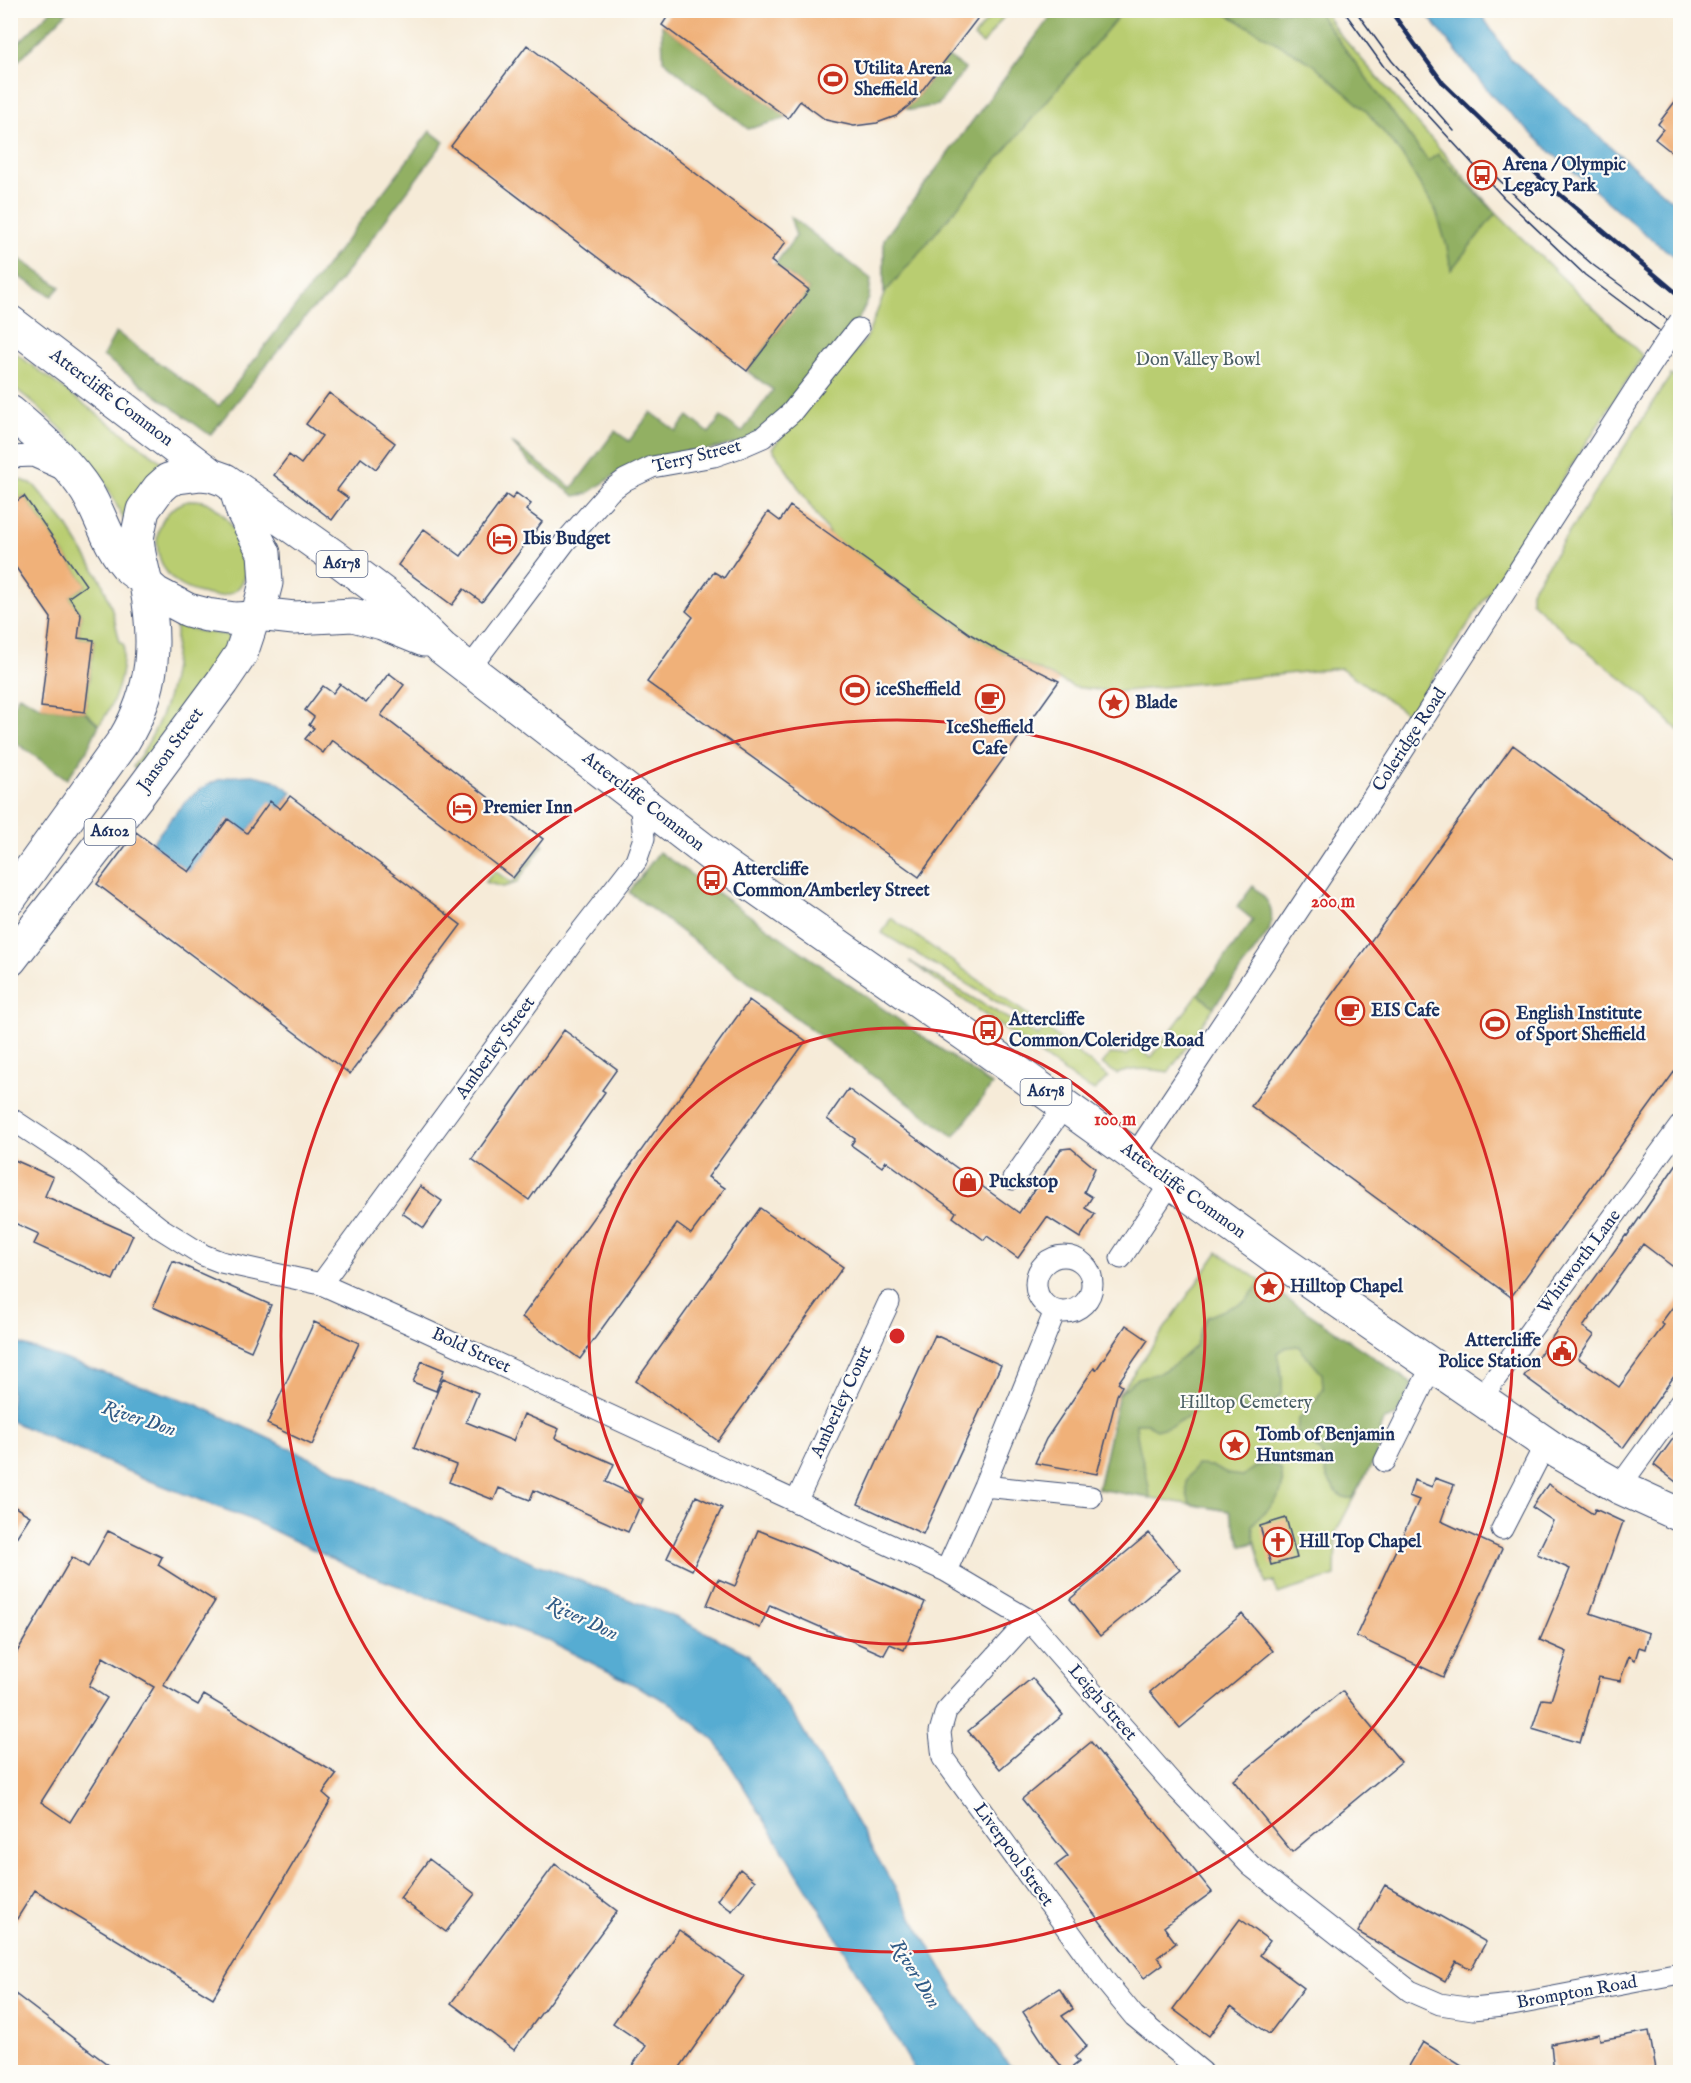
<svg xmlns="http://www.w3.org/2000/svg" width="1691" height="2083" viewBox="0 0 1691 2083" font-family="'IM FELL English',serif">
<style>
.green{fill:#b9cd71;stroke:#6a7e68;stroke-width:1.5}
.forest{fill:#92b063;stroke:#567060;stroke-width:1.5}
.water{fill:#56acd2;stroke:#386e98;stroke-width:1.5}
.building{fill:#f0b179;fill-rule:evenodd}
.lines{fill:none;stroke-linecap:round;stroke-linejoin:round}
.minor-casing{stroke:#3c4b70;stroke-width:23}
.primary-casing{stroke:#3c4b70;stroke-width:35}
.minor{stroke:#fff;stroke-width:21}
.primary{stroke:#fff;stroke-width:33}
.tram{stroke:#1b2f5e;stroke-width:1.5}
.rail{stroke:#1b2f5e;stroke-width:4.5}
.minor-bridge-casing{stroke:#3c4b70;stroke-width:23;stroke-linecap:butt}
.minor-bridge{stroke:#fff;stroke-width:21}
.ring{fill:none;stroke:#d62828;stroke-width:3}
.labels{text-anchor:middle;dominant-baseline:central;stroke-width:4.5;stroke-linejoin:round;paint-order:stroke}
.shield{fill:#fdfcf7;stroke:#5f6c8c;stroke-width:1.5}
.shield-label{font-size:16px;font-weight:bold;fill:#1b2f5e}
.poi-label{font-size:18px;font-weight:bold;fill:#1b2f5e;stroke:#fdfcf7;text-anchor:start}
.park-label{font-size:18px;fill:#4a5e64;stroke:#fdfcf7}
.street-label{font-size:18px;fill:#1b2f5e;stroke:#fdfcf7}
.water-label{font-size:20px;font-style:italic;fill:#305b87;stroke:#fdfcf7}
.centre{fill:#d62828;stroke:#fdfcf7;stroke-width:3}
.ring-label{font-size:18px;text-anchor:middle;font-weight:bold;fill:#d62828;stroke:#fdfcf7;stroke-width:4.5;stroke-linejoin:round;paint-order:stroke}
</style>
<rect width="100%" height="100%" fill="#fdfcf7"/>
<filter id="ink" filterUnits="userSpaceOnUse"><feTurbulence type="fractalNoise" baseFrequency=".0167" numOctaves="2"/><feDisplacementMap in="SourceGraphic" scale="12" xChannelSelector="R" yChannelSelector="G"/><feConvolveMatrix kernelMatrix="1 2 1 2 8 2 1 2 1" color-interpolation-filters="sRGB"/></filter>
<filter id="wash" filterUnits="userSpaceOnUse"><feTurbulence type="fractalNoise" baseFrequency=".008" numOctaves="4" result="noise"/><feDisplacementMap in="SourceGraphic" scale="24" xChannelSelector="R" yChannelSelector="G"/><feGaussianBlur stdDeviation="1.35" result="paint"/><feColorMatrix in="noise" values="0 0 0 0 0 0 0 0 0 0 0 0 0 0 0 0 0 1.4 0 .05"/><feComposite in="paint" operator="in"/></filter>
<g filter="url(#wash)">
<rect width="100%" height="100%" fill="#f6ebd8"/>
<path class="green" d="M994 11H1008L983 44 974 37Z
M1055 11H1324L1336 30 1496 213 1643 356 1409 715 1341 668 1116 692 1074 687 999 651 970 634 830 535 772 448 866 339 884 294V239Z
M10 349 167 466 125 522C116 504 108 486 96 470 73 438 42 409 11 385Z
M1671 375 1680 381V732L1638 691 1571 638 1531 601V591Z
M11 480H22L34 485 66 524 102 582 111 606 120 642 124 645C123 675 118 700 99 725L85 712 94 640 78 638 81 615 69 597 86 585 24 496 11 505Z
M192 500C199 500 205 501 210 504 233 517 262 568 236 590 227 597 216 597 205 594 195 592 184 588 176 582 146 557 152 508 192 500Z
M176 625 199 631 228 635 229 644 220 663 137 770 133 767C165 720 177 682 176 625Z
M542 844 544 845 516 883 503 887 485 882 495 871 512 883Z
M891 918 1028 1015 1029 1018 1027 1020 882 933Z
M909 961 1038 1036 1045 1027 1108 1077 1095 1090 1086 1087Z
M1198 994 1214 1007 1169 1072C1151 1069 1134 1067 1117 1074L1102 1064 1110 1054 1126 1055 1137 1047 1151 1058Z
M1218 1252 1284 1297 1396 1416 1384 1420C1378 1429 1378 1434 1381 1445L1336 1532 1335 1576 1277 1594 1274 1581 1266 1584 1255 1543 1242 1546 1229 1511 1098 1489 1119 1394Z"/>
<path class="forest" d="M51 11H68L11 68V50Z
M1055 11H1123L884 294V239Z
M1221 11H1317L1428 161 1438 154 1496 213 1451 270 1447 247 1436 211 1402 155 1367 112 1313 64Z
M662 25 788 118 748 129 663 60Z
M948 57 965 69 938 105 911 110 906 108 913 102Z
M430 131 444 142 327 298 311 310 210 435 103 356 116 332 219 406Z
M790 216 871 279 869 298 851 334 776 422 747 441 624 469 587 494 575 496 531 464 511 442 572 488 615 431 629 441 651 412 676 431 688 416 709 433 721 417 742 432 773 390 747 371 809 290 775 264 796 236Z
M11 253 60 287 52 296 11 272Z
M19 695 41 707 85 712 99 725 86 752 67 779 11 739 10 708 12 709Z
M659 852 992 1085 954 1137 629 892Z
M1253 886C1269 901 1276 908 1269 931L1214 1007 1198 994 1253 920 1237 907Z
M1261 1281 1413 1384 1396 1416 1384 1420C1375 1436 1383 1435 1380 1447 1375 1461 1360 1484 1353 1498H1343C1334 1490 1328 1482 1325 1470 1324 1465 1324 1460 1322 1455 1316 1445 1305 1440 1297 1432L1298 1420 1315 1401 1323 1389 1322 1374 1298 1346 1287 1347 1277 1353 1282 1377V1393L1268 1409 1248 1411 1229 1405 1207 1404 1174 1425 1156 1430 1147 1423H1136C1136 1449 1149 1472 1150 1498L1098 1489 1119 1394 1138 1378 1159 1373 1175 1364 1196 1345 1201 1328 1207 1317 1246 1301Z
M1270 1464 1281 1469C1288 1500 1269 1505 1252 1525L1255 1542 1242 1546 1229 1511 1190 1504C1184 1486 1185 1480 1197 1465L1211 1466 1227 1474 1242 1476 1256 1467Z"/>
<path class="water" d="M1424 11H1479L1510 58 1680 208V260L1651 239 1615 208 1552 153 1494 98Z
M253 775 274 780 292 792 280 809 270 802 247 833 228 819 189 872 151 844C173 817 192 784 229 777 236 775 245 776 253 775Z
M11 1341 195 1404 534 1563 677 1618 748 1654 797 1720 955 1991 1008 2064 1019 2072H916L825 1918 716 1742 672 1704 547 1640 360 1572 247 1518 148 1480 11 1421Z"/>
<g id="blocks">
<path class="building" d="M672 10H984L913 102 896 116 877 123 854 126 826 120 800 101 788 118 662 25Z
M527 45 786 242 771 261 809 290 747 371 451 146Z
M1680 95V159L1655 139 1663 129 1658 124Z
M329 393 395 443 376 469 361 458 337 490 348 498 332 520 274 475 289 455 301 464 322 436 306 424Z
M516 493 531 504 526 510 542 522 482 602 464 589 452 605 398 565 424 529 461 556 506 495 512 499Z
M24 496 86 585 69 597 81 615 78 638 94 640 85 712 41 707 51 618 10 559V506Z
M790 506 970 634 999 651 1059 681 919 877 647 682 693 617 686 611 714 572 724 578 768 512 780 521Z
M389 673 404 685 381 715 543 839 513 878 332 740 323 753 305 739 314 728 309 725 314 717 305 710 323 686 333 693 340 684 366 703Z
M1513 745 1680 868V1064L1511 1297 1251 1106Z
M290 796 461 925 350 1074 97 884 136 832 189 872 228 819 247 833 270 801 280 809Z
M749 1000 806 1041 708 1177 725 1188 691 1234 677 1224 580 1359 522 1317Z
M564 1030 617 1069 602 1090 605 1092 529 1200 472 1159Z
M848 1089 1019 1213 1061 1149 1071 1148 1095 1168 1084 1192 1092 1197 1085 1208 1095 1214 1080 1238 1047 1217 1018 1258 987 1236 984 1240 953 1217 956 1212 886 1161 882 1167 851 1145 855 1139 827 1119Z
M10 1158 53 1177 45 1196 133 1235 113 1280 34 1244 39 1234 10 1221Z
M1680 1159V1272L1643 1244 1583 1327 1594 1335 1578 1358 1619 1387 1664 1325 1661 1323 1680 1297V1368L1623 1448 1524 1376 1626 1235 1627 1236Z
M420 1186 442 1201 424 1228 402 1213Z
M760 1208 843 1267 718 1441 636 1381Z
M173 1261 271 1305 251 1351 153 1307Z
M314 1322 359 1343 312 1445 267 1424Z
M1126 1325 1148 1340 1118 1383 1122 1386 1117 1395 1097 1474 1035 1463 1046 1439 1094 1368 1096 1370Z
M935 1335 1001 1365 923 1534 858 1504Z
M422 1361 444 1370 436 1391 413 1382Z
M443 1378 478 1393 466 1422 513 1441 524 1414 559 1429 555 1438 614 1464 606 1482 643 1499 628 1532 534 1490 530 1500 499 1488 494 1500 449 1482 456 1465 414 1448Z
M1680 1429V1485L1654 1465Z
M1435 1478 1454 1485 1441 1521 1502 1549 1443 1677 1356 1636 1419 1500 1409 1496 1414 1480 1432 1487Z
M1548 1484 1593 1514 1595 1509 1623 1522 1590 1613 1649 1633 1645 1649 1639 1647 1635 1660 1629 1656 1620 1681 1599 1677 1580 1743 1532 1729 1542 1699 1551 1700 1567 1652 1540 1640 1570 1569 1537 1554 1553 1521 1532 1507Z
M696 1496 722 1508 692 1570 667 1558Z
M10 1504 30 1516 10 1547Z
M1286 1518 1297 1558 1271 1565 1260 1526Z
M758 1530 808 1550 925 1602 904 1650 890 1644 884 1655 770 1605 760 1628 707 1605 718 1579 735 1586Z
M108 1531 162 1557 158 1565 215 1601 163 1685 198 1705 204 1695 337 1774 323 1793 331 1800 213 1998 35 1890 10 1930V1664L72 1557 88 1567ZM103 1657 154 1687 70 1822 41 1802 107 1698 89 1686Z
M1149 1533 1180 1570 1100 1636 1070 1599Z
M1242 1614 1273 1651 1180 1728 1150 1692Z
M1032 1678 1063 1715 1000 1769 968 1731Z
M1342 1691 1401 1762 1292 1852 1233 1780Z
M1091 1742 1212 1892 1164 1927 1176 1943 1158 1957 1163 1964 1144 1978 1056 1865 1068 1856 1022 1799Z
M429 1859 475 1894 446 1932 400 1898Z
M555 1864 617 1911 514 2050 451 2003Z
M740 1869 755 1881 732 1911 717 1900Z
M1385 1885 1486 1942 1471 1969 1456 1961 1445 1981 1358 1932Z
M1240 1919 1270 1941 1260 1955 1304 1988 1269 2034 1231 2006 1209 2036 1173 2009Z
M679 1930 744 1976 676 2073H627L646 2046 613 2023Z
M1059 1988 1073 2009 1062 2016 1087 2046 1075 2057 1079 2062 1066 2072 1048 2050 1023 2012Z
M10 1990 119 2073H10Z
M1649 2031 1656 2069 1638 2073H1554L1551 2044 1599 2034 1600 2040Z
M1423 2042 1473 2073H1405Z"/>
</g>
</g>
<g filter="url(#ink)">
<use href="#blocks" fill-opacity="0" stroke="#3c4b70" stroke-width="1.5"/>
<g class="lines">
<g class="minor-casing">
<path id="minor" d="M10 457 33 456 62 469
M469 669 565 542 610 491 625 480 652 467 714 456 740 447 763 437 791 413 858 329
M10 1118 78 1163 160 1228 203 1255 221 1262 321 1284 420 1328 946 1571 1029 1620 1171 1782 1251 1866 1410 1991 1440 2004 1473 2009 1512 2005 1680 1973
M1135 1155 1348 836 1647 371
M1013 1179 1065 1105
M1036 1284a28 28 0 1 1 56 0a28 28 0 1 1-56 0Z
M1121 1258 1172 1181
M321 1284 572 943 636 861 644 838 640 802
M1481 1398 1680 1126
M1385 1461 1433 1364
M984 1486 1091 1497
M1619 1487 1680 1403
M796 1502 889 1302
M1502 1529 1546 1443
M946 1571 984 1486 1055 1311
M1029 1620 946 1711 940 1732 943 1758 1106 1982 1134 2016 1202 2072"/>
</g>
<g class="primary-casing">
<path id="primary" d="M10 322 211 475
M10 412C38 435 68 462 87 492 102 517 109 548 130 569 134 573 140 576 145 579
M235 487 243 512 264 553 266 583 258 614 253 618 235 619 207 615 188 610 156 593 146 584 139 554 137 538 143 510 159 488 168 480 178 477 201 474 211 475 225 480 235 487 294 528 332 555 396 603 442 648 721 863 976 1042 1282 1262 1558 1452 1619 1487 1680 1515
M258 614 294 618 353 615 382 623 424 640
M10 898 124 740C155 689 157 642 146 584
M10 960 139 794 222 682 241 654 253 618"/>
</g>
<use href="#minor" class="minor"/>
<use href="#primary" class="primary"/>
<path class="tram" d="M1343 10 1384 67 1504 198 1585 275 1680 346
M1355 10 1392 61 1454 131
M1488 169 1529 209 1593 265 1680 329"/>
<path class="rail" d="M1390 10 1443 83 1545 182 1680 296"/>
<g class="minor-bridge-casing">
<path id="minor-bridge" d="M1647 371 1680 321"/>
</g>
<use href="#minor-bridge" class="minor-bridge"/>
</g>
</g>
<g class="ring">
<circle cx="897" cy="1336" r="308"/>
<circle cx="897" cy="1336" r="616"/>
</g>
<defs>
<g id="stadium-ring" transform="scale(1.5)"><circle r="9.5" fill="#fdfcf7" stroke="#c8321e" stroke-width="1.5"/><path d="M0-5a6.5 5 0 1 0 0 10a6.5 5 0 1 0 0-10ZM-3.5-1.8h7v3.6h-7Z" fill="#c8321e"/></g>
<g id="bus-ring" transform="scale(1.5)"><circle r="9.5" fill="#fdfcf7" stroke="#c8321e" stroke-width="1.5"/><path d="M-5-6H5V4H4V6H2V4H-2V6H-4V4H-5ZM-3.5-4V0h7V-4ZM-3.5 1.2v1.5H-2V1.2ZM2 1.2v1.5H3.5V1.2Z" fill="#c8321e"/></g>
<g id="hotel-ring" transform="scale(1.5)"><circle r="9.5" fill="#fdfcf7" stroke="#c8321e" stroke-width="1.5"/><path d="M-6-4.5h1.5V1H6V5H4.5V3h-9V5H-6ZM-4 0a1.8 1.8 0 1 1 3.6 0ZM.5 0V-2.5h3Q6-2.5 6 0Z" fill="#c8321e"/></g>
<g id="cafe-ring" transform="scale(1.5)"><circle r="9.5" fill="#fdfcf7" stroke="#c8321e" stroke-width="1.5"/><path d="M-5.5-4.5H6V0H3Q3 3.5 0 3.5H-2.5Q-5.5 3.5-5.5 0ZM3-3.2v2h1.7v-2ZM-6 4.5H4V6H-6Z" fill="#c8321e"/></g>
<g id="sight-ring" transform="scale(1.5)"><circle r="9.5" fill="#fdfcf7" stroke="#c8321e" stroke-width="1.5"/><path d="M0-6L1.8-2.2L6-1.7L2.9 1.2L3.7 5.4L0 3.3L-3.7 5.4L-2.9 1.2L-6-1.7L-1.8-2.2Z" fill="#c8321e"/></g>
<g id="shop-ring" transform="scale(1.5)"><circle r="9.5" fill="#fdfcf7" stroke="#c8321e" stroke-width="1.5"/><path d="M-5-2.5h2.3a2.7 3.5 0 0 1 5.4 0H5L5.5 6h-11ZM-1.5-2.5h3a1.5 2.3 0 0 0-3 0Z" fill="#c8321e"/></g>
<g id="civic-ring" transform="scale(1.5)"><circle r="9.5" fill="#fdfcf7" stroke="#c8321e" stroke-width="1.5"/><path d="M-.6-6.5H3V-4.5H.6V-3L4-1V1h2V6H-6V1h2V-1L-.6-3ZM-1.2 2.5V6h2.4V2.5Z" fill="#c8321e"/></g>
<g id="church-ring" transform="scale(1.5)"><circle r="9.5" fill="#fdfcf7" stroke="#c8321e" stroke-width="1.5"/><path d="M-1.2-6h2.4v3.5h3.3v2.4h-3.3V6h-2.4V-.1h-3.3v-2.4h3.3Z" fill="#c8321e"/></g>
</defs>
<g fill-rule="evenodd">
<use href="#stadium-ring" x="833" y="79"/>
<use href="#bus-ring" x="1482" y="175"/>
<use href="#hotel-ring" x="502" y="539"/>
<use href="#stadium-ring" x="855" y="690"/>
<use href="#cafe-ring" x="990" y="699"/>
<use href="#sight-ring" x="1114" y="703"/>
<use href="#hotel-ring" x="462" y="808"/>
<use href="#bus-ring" x="712" y="880"/>
<use href="#cafe-ring" x="1350" y="1011"/>
<use href="#stadium-ring" x="1495" y="1024"/>
<use href="#bus-ring" x="988" y="1030"/>
<use href="#shop-ring" x="968" y="1182"/>
<use href="#sight-ring" x="1269" y="1287"/>
<use href="#civic-ring" x="1562" y="1351"/>
<use href="#sight-ring" x="1235" y="1445"/>
<use href="#church-ring" x="1278" y="1542"/>
</g>
<g class="labels">
<g class="shield">
<rect x="316.5" y="551" width="51" height="26" rx="4.5"/>
<rect x="84.5" y="819" width="51" height="26" rx="4.5"/>
<rect x="1020.5" y="1079" width="51" height="26" rx="4.5"/>
</g>
<g class="shield-label">
<text x="342" y="564">A6178</text>
<text x="110" y="832">A6102</text>
<text x="1046" y="1092">A6178</text>
</g>
<g class="poi-label">
<text x="854" y="69">Utilita Arena<tspan x="854" dy="21">Sheffield</tspan></text>
<text x="1503" y="165">Arena / Olympic<tspan x="1503" dy="21">Legacy Park</tspan></text>
<text x="523" y="539">Ibis Budget</text>
<text x="876" y="690">iceSheffield</text>
<text x="1135" y="703">Blade</text>
<text x="990" y="728" text-anchor="middle">IceSheffield<tspan x="990" dy="21">Cafe</tspan></text>
<text x="483" y="808">Premier Inn</text>
<text x="733" y="870">Attercliffe<tspan x="733" dy="21">Common/Amberley Street</tspan></text>
<text x="1371" y="1011">EIS Cafe</text>
<text x="1516" y="1014">English Institute<tspan x="1516" dy="21">of Sport Sheffield</tspan></text>
<text x="1009" y="1020">Attercliffe<tspan x="1009" dy="21">Common/Coleridge Road</tspan></text>
<text x="989" y="1182">Puckstop</text>
<text x="1290" y="1287">Hilltop Chapel</text>
<text x="1541" y="1341" text-anchor="end">Attercliffe<tspan x="1541" dy="21">Police Station</tspan></text>
<text x="1256" y="1435">Tomb of Benjamin<tspan x="1256" dy="21">Huntsman</tspan></text>
<text x="1299" y="1542">Hill Top Chapel</text>
</g>
<g class="park-label">
<text x="1198" y="360">Don Valley Bowl</text>
<text x="1246" y="1403">Hilltop Cemetery</text>
</g>
<g class="street-label">
<text transform="translate(111 398) rotate(37)">Attercliffe Common</text>
<text transform="translate(697 457) rotate(-14)">Terry Street</text>
<text transform="translate(1410 740) rotate(-57)">Coleridge Road</text>
<text transform="translate(171 750) rotate(-54)">Janson Street</text>
<text transform="translate(643 802) rotate(38)">Attercliffe Common</text>
<text transform="translate(496 1048) rotate(-54)">Amberley Street</text>
<text transform="translate(1183 1191) rotate(36)">Attercliffe Common</text>
<text transform="translate(1580 1262) rotate(-53)">Whitworth Lane</text>
<text transform="translate(471 1351) rotate(25)">Bold Street</text>
<text transform="translate(842 1402) rotate(-65)">Amberley Court</text>
<text transform="translate(1102 1703) rotate(49)">Leigh Street</text>
<text transform="translate(1013 1855) rotate(54)">Liverpool Street</text>
<text transform="translate(1577 1993) rotate(-10)">Brompton Road</text>
</g>
<g class="water-label">
<text transform="translate(139 1419) rotate(18)">River Don</text>
<text transform="translate(582 1619) rotate(25)">River Don</text>
<text transform="translate(915 1974) rotate(58)">River Don</text>
</g>
</g>
<circle cx="897" cy="1336" r="9" class="centre"/>
<g class="ring-label">
<text x="1333" y="907">200 m</text>
<text x="1115" y="1125">100 m</text>
</g>
<rect width="1691" height="2083" fill="none" stroke="#fdfcf7" stroke-width="36"/>
</svg>
